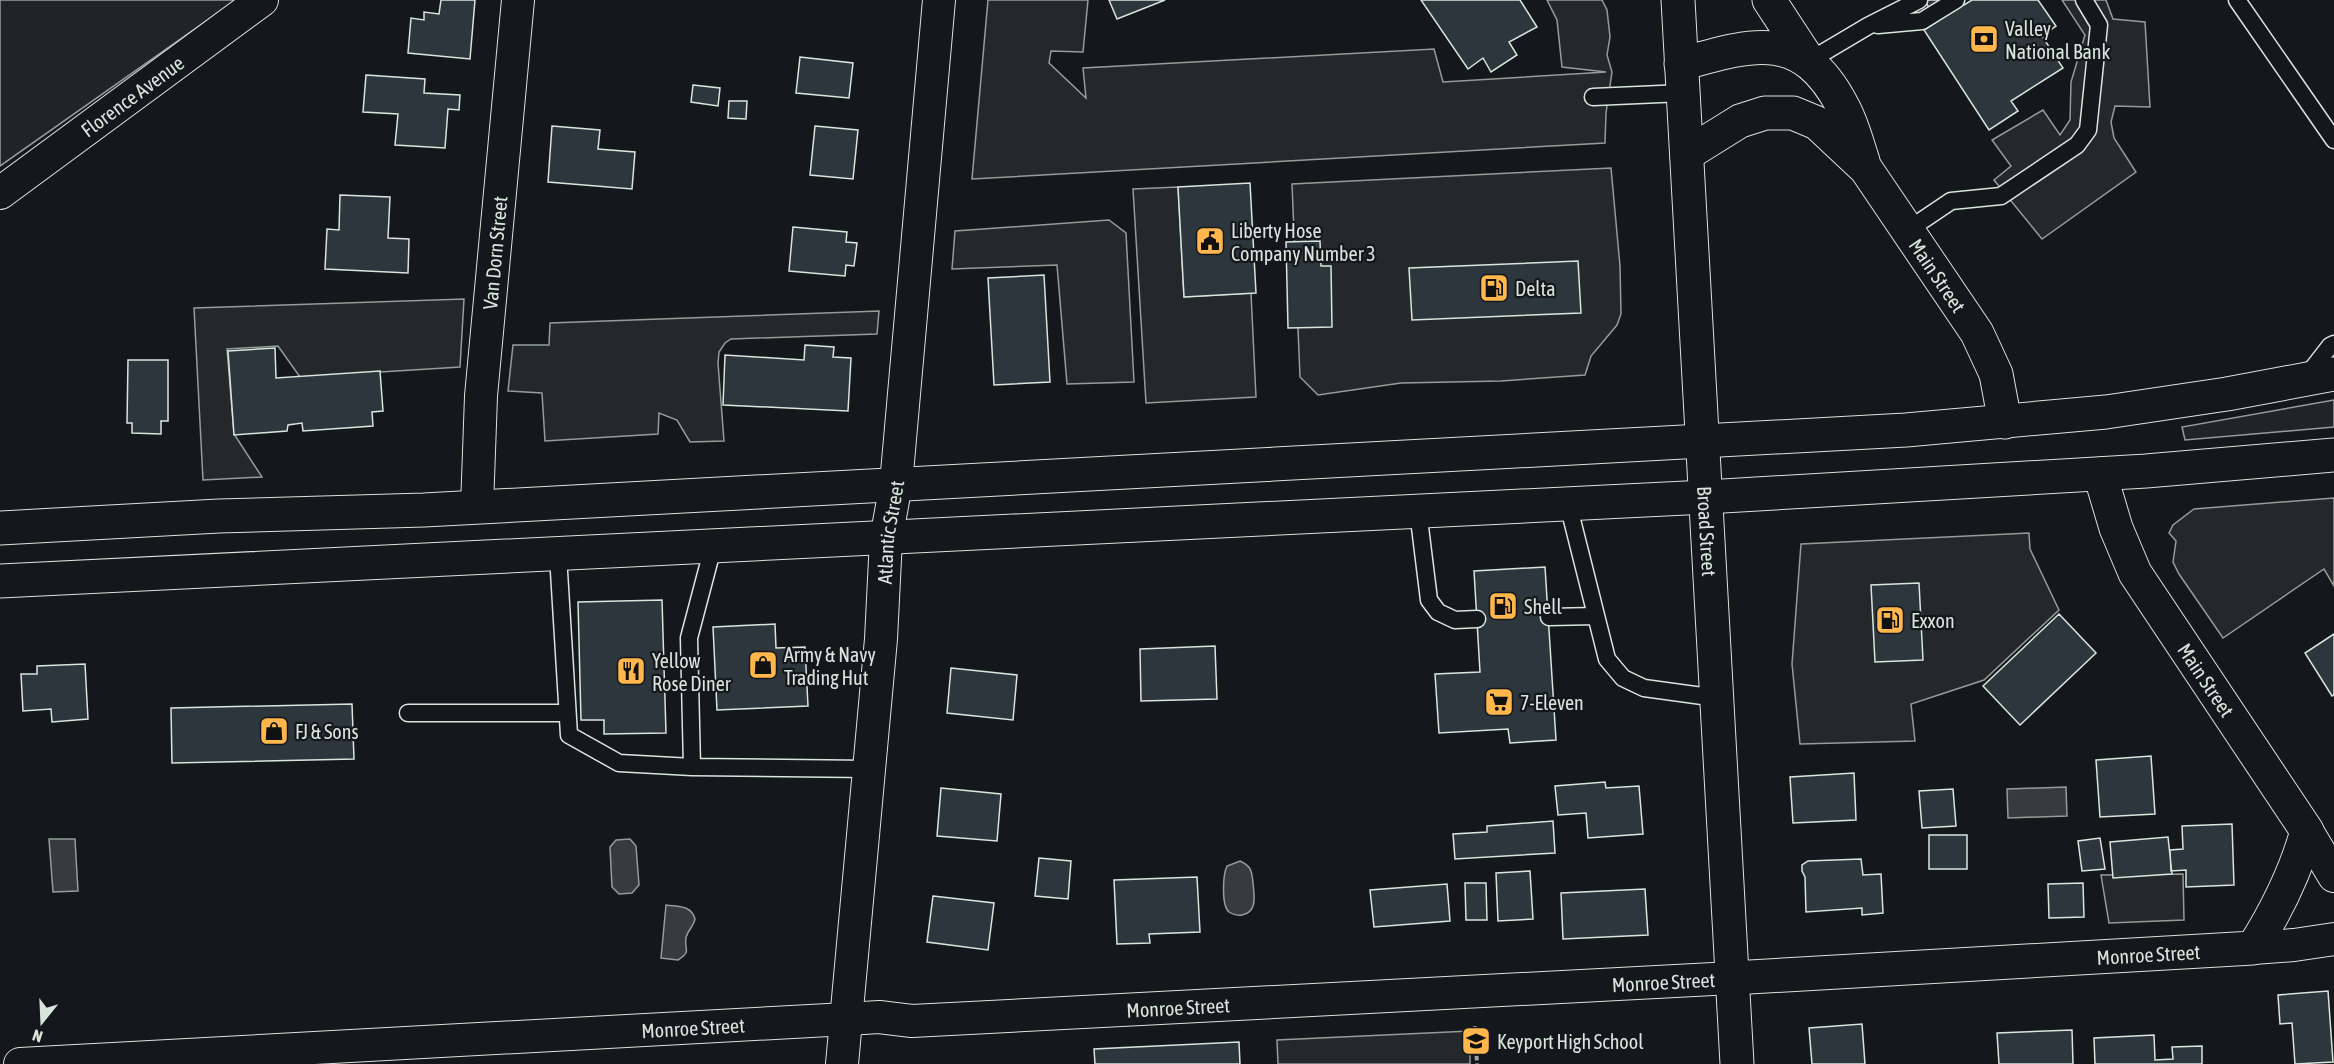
<svg xmlns="http://www.w3.org/2000/svg" width="2334" height="1064" viewBox="0 0 2334 1064" font-family="'Asap Condensed',sans-serif">
<style>
.green{fill:#202428;stroke:#939e99;stroke-width:1.5}
.parking{fill:#24282b;stroke:#939e99;stroke-width:1.5}
.water{fill:#363b3e;stroke:#939e99;stroke-width:1.5}
.building{fill:#2c363c;stroke:#d8e6dc;stroke-width:1.5}
.lines{fill:none;stroke-linecap:round;stroke-linejoin:round}
.service-casing{stroke:#d8e6dc;stroke-width:19}
.minor-casing{stroke:#d8e6dc;stroke-width:34}
.secondary-casing{stroke:#d8e6dc;stroke-width:35}
.trunk-casing{stroke:#d8e6dc;stroke-width:35}
.path{stroke:#9da8a2;stroke-width:4;stroke-dasharray:4.5 3;stroke-linecap:butt}
.service{stroke:#14181c;stroke-width:16}
.minor{stroke:#14181c;stroke-width:32}
.secondary{stroke:#14181c;stroke-width:33}
.trunk{stroke:#14181c;stroke-width:33}
.labels{text-anchor:middle;dominant-baseline:central;stroke-width:4.5;stroke-linejoin:round;paint-order:stroke}
.poi-label{font-size:20px;fill:#d8e6dc;stroke:#14181c;text-anchor:start}
.street-label{font-size:20px;fill:#d8e6dc;stroke:#14181c}
</style>
<rect width="100%" height="100%" fill="#14181c"/>
<path class="green" d="M0 0H236L0 166Z
M2334 400V427L2185 440 2182 427Z"/>
<path class="parking" d="M988 0H1088L1083 52 1051 51 1049 63 1086 98 1083 68 1434 49 1443 82 1606 72 1562 67 1557 20 1547 0H1602L1607 10 1610 37 1607 55 1612 72 1606 113 1605 143 972 179Z
M2062 0H2106L2113 19 2145 22 2150 107 2115 106 2111 122 2114 138 2136 172 2042 239 1994 180 2011 166 1992 140 2043 110 2060 135 2070 120 2071 82 2085 35Z
M1611 168 1620 266 1621 314 1617 325 1591 356 1585 375 1501 381 1401 383 1318 395 1300 377 1292 184Z
M1178 187 1184 297 1251 293 1256 397 1146 403 1133 189Z
M1109 220 1126 233 1134 382 1067 384 1057 265 952 269 955 231Z
M464 299 460 367 300 377 278 346 227 349 234 434 262 477 203 480 194 308Z
M879 311 877 334 731 339 725 343 719 352 718 363 724 441 690 442 677 420 659 413 658 434 545 441 542 393 508 391 513 345H549L550 323Z
M2334 498V586L2324 569 2223 638 2179 574 2173 562 2176 541 2169 533 2173 525 2194 509Z
M2029 533 2030 549 2059 610 1984 680 1911 704 1915 741 1800 744 1792 664 1801 544Z
M2183 874 2184 920 2109 923 2101 875Z
M1470 1031V1064H1278L1277 1040Z"/>
<path class="water" d="M2066 787 2067 816 2008 818 2007 789Z
M49 839H75L78 891 53 892Z
M630 839 636 846 639 885 632 893 619 894 612 887 610 847 616 840Z
M1240 861C1251 866 1252 871 1253 883 1254 895 1258 912 1242 915 1238 916 1232 914 1229 912 1221 905 1223 874 1227 866Z
M666 905C679 907 691 905 695 919 694 926 687 931 686 938 684 950 692 951 678 960L661 958Z"/>
<path class="building" d="M441 0H475L470 59 408 53 411 18 424 20V12L439 14Z
M1109 0H1165L1117 19Z
M1421 0H1520L1537 27 1509 42 1517 55 1491 72 1483 58 1468 69Z
M1924 0H1961L1964 5 1972 0H2038L2056 26 2042 36 2063 68 2011 101 2018 111 1989 130 1924 30 1938 21Z
M800 57 853 63 849 98 796 93Z
M366 75 425 79 424 93 460 95 459 110 448 109 445 148 395 145 398 114 363 112Z
M693 85 720 88 718 106 691 102Z
M729 101H747L746 119 728 118Z
M552 126 600 130 598 149 635 152 632 189 548 182Z
M815 126 858 130 853 179 810 175Z
M1250 183 1256 293 1184 297 1178 187Z
M340 195 390 197 388 238 409 239 408 273 325 269 327 229 339 230Z
M793 227 847 232 846 242 857 243 854 266 846 265 845 276 789 271Z
M1320 241 1321 266H1331L1332 327 1288 328 1286 242Z
M1578 261 1581 313 1412 320 1409 268Z
M1044 275 1050 382 994 385 988 278Z
M805 345 834 347 833 357 851 358 848 411 723 405 725 355 804 360Z
M275 348 276 378 380 371 383 411 372 412 373 426 303 431 302 423 288 425 287 431 234 435 228 351Z
M128 360H168V421H161V434L132 433V423H127Z
M1545 567 1556 740 1510 743 1508 729 1439 733 1435 674 1480 672 1474 571Z
M1919 583 1923 660 1875 662 1871 585Z
M662 600 666 733 604 734V720H581L578 602Z
M2059 614 2096 653 2020 725 1983 686Z
M775 624 776 648 805 647 808 706 717 710 713 627Z
M2334 634V695L2332 696 2305 653Z
M1215 646 1217 699 1141 701 1140 649Z
M85 664 88 719 52 722 51 709 23 711 21 674H37V666Z
M951 668 1017 675 1013 720 947 713Z
M352 704 354 759 172 763 171 708Z
M2151 756 2155 814 2100 817 2096 760Z
M1854 773 1856 820 1793 823 1790 777Z
M1605 782 1606 788 1639 786 1643 834 1588 838 1586 813 1558 815 1555 786Z
M941 788 1001 794 997 841 937 836Z
M1953 789 1956 826 1922 828 1919 791Z
M1553 821 1555 853 1455 859 1453 834 1487 832V826Z
M2232 824 2234 885 2186 887V870L2171 871 2170 850 2183 849 2182 826Z
M1929 835H1967V869H1929Z
M2168 837 2172 874 2113 878 2110 842Z
M2100 838 2105 869 2082 871 2078 841Z
M1039 858 1071 861 1068 899 1035 896Z
M1861 859 1863 875 1881 874 1883 913 1862 915V908L1806 912 1805 877 1802 871V865L1808 861Z
M1530 871 1533 919 1498 921 1496 873Z
M1197 877 1200 932 1149 934 1150 943 1117 944 1114 880Z
M1465 883H1486L1487 920H1466Z
M2083 883 2084 917 2049 918 2048 884Z
M1447 884 1450 921 1374 927 1370 890Z
M1645 889 1648 935 1563 939 1561 893Z
M933 896 994 903 988 950 927 942Z
M2328 991 2333 1062 2295 1064 2292 1023 2280 1024 2278 995Z
M1862 1024 1865 1064H1812L1809 1028Z
M2072 1030 2073 1064H1999L1997 1033Z
M2154 1035 2155 1060 2173 1059 2172 1047 2202 1046V1064H2095L2094 1038Z
M1239 1042 1240 1064H1095L1094 1049Z"/>
<g class="lines">
<g class="service-casing">
<path id="service" d="M2237 0 2334 140
M1878 25 1922 21 1956 0
M1809 61 1868 26 1919 0
M1593 97 1683 93
M1908 230 1951 201 2001 196 2077 145 2088 130 2099 25 2084 0
M2306 377 2330 346 2334 344
M1568 504 1607 659 1623 678 1644 688 1717 698
M1418 511 1429 600 1438 612 1455 620 1477 619
M558 555 569 735 619 763 692 767 869 769
M1549 617 1595 616
M408 713H567
M692 767 689 638 713 547"/>
</g>
<g class="minor-casing">
<g id="minor">
<path id="s1" d="M0 193 262 0"/>
<path id="s2" d="M477 507 481 396 518 0"/>
<path d="M2307 831 2334 876"/>
<path d="M2253 948 2294 945 2334 939"/>
<path id="s3" d="M20 1064 847 1019 879 1017 912 1021 1732 978"/>
<path id="s4" d="M842 1064 881 639 886 539 896 484 939 0"/>
</g>
</g>
<g class="secondary-casing">
<g id="secondary">
<path id="s5" d="M1678 0C1697 355 1718 709 1737 1064"/>
<path d="M1769 0 1809 61"/>
<path d="M1681 64C1753 44 1801 28 1842 105 1852 122 1857 143 1863 161"/>
<path id="s6" d="M1687 154 1740 121 1765 113H1793L1817 123 1866 169 1977 333 1996 374 2005 422"/>
<path id="s7" d="M1732 978 2253 948C2277 910 2295 874 2307 831L2135 573 2116 528 2100 474"/>
</g>
</g>
<g class="trunk-casing">
<path id="trunk" d="M0 528 219 516 424 510 1906 430 2106 412 2227 394 2334 374
M0 581 1706 497 2146 471 2334 455"/>
</g>
<path class="path" d="M1475 1026 1477 1064"/>
<use href="#service" class="service"/>
<use href="#minor" class="minor"/>
<use href="#secondary" class="secondary"/>
<use href="#trunk" class="trunk"/>
</g>
<defs>
<g id="bank-square" transform="scale(1.5)"><rect x="-9" y="-9" width="18" height="18" rx="4" fill="#ffb74d" stroke="#14181c"/><path d="M-6-4H6V4H-6ZM0-2.3a2.3 2.3 0 1 0 0 4.6a2.3 2.3 0 1 0 0-4.6Z" fill="#111"/></g>
<g id="civic-square" transform="scale(1.5)"><rect x="-9" y="-9" width="18" height="18" rx="4" fill="#ffb74d" stroke="#14181c"/><path d="M-.6-6.5H3V-4.5H.6V-3L4-1V1h2V6H-6V1h2V-1L-.6-3ZM-1.2 2.5V6h2.4V2.5Z" fill="#111"/></g>
<g id="fuel-square" transform="scale(1.5)"><rect x="-9" y="-9" width="18" height="18" rx="4" fill="#ffb74d" stroke="#14181c"/><path d="M-5.5-6h7V0h2V4h1.3V-2.5L3-4.5l.8-.8L6-3V5H2.5V1h-1V6h-7ZM-4.2-4.7v3.2H.2V-4.7Z" fill="#111"/></g>
<g id="shop-square" transform="scale(1.5)"><rect x="-9" y="-9" width="18" height="18" rx="4" fill="#ffb74d" stroke="#14181c"/><path d="M-5-2.5h2.3a2.7 3.5 0 0 1 5.4 0H5L5.5 6h-11ZM-1.5-2.5h3a1.5 2.3 0 0 0-3 0Z" fill="#111"/></g>
<g id="restaurant-square" transform="scale(1.5)"><rect x="-9" y="-9" width="18" height="18" rx="4" fill="#ffb74d" stroke="#14181c"/><path d="M-5-6h1v4h1v-4h1v4h1v-4h1v5L-1.5 .5V6h-2V.5L-5-1ZM5-6V6H3V1.5H1.5Q1.5-4 5-6Z" fill="#111"/></g>
<g id="supermarket-square" transform="scale(1.5)"><rect x="-9" y="-9" width="18" height="18" rx="4" fill="#ffb74d" stroke="#14181c"/><path d="M-6-5.5h2.5l.6 2H6L4.5 2H-2.5L-4.4-4H-6ZM-1.5 3.2a1.3 1.3 0 1 0 .1 0ZM3 3.2a1.3 1.3 0 1 0 .1 0Z" fill="#111"/></g>
<g id="school-square" transform="scale(1.5)"><rect x="-9" y="-9" width="18" height="18" rx="4" fill="#ffb74d" stroke="#14181c"/><path d="M0-5L7-2L0 1L-7-2ZM-4 1L0 2.5L4 1V4Q0 6-4 4Z" fill="#111"/></g>
</defs>
<g fill-rule="evenodd">
<use href="#bank-square" x="1984" y="39"/>
<use href="#civic-square" x="1210" y="241"/>
<use href="#fuel-square" x="1494" y="288"/>
<use href="#fuel-square" x="1503" y="606"/>
<use href="#fuel-square" x="1890" y="620"/>
<use href="#shop-square" x="763" y="665"/>
<use href="#restaurant-square" x="631" y="671"/>
<use href="#supermarket-square" x="1499" y="702"/>
<use href="#shop-square" x="274" y="731"/>
<use href="#school-square" x="1476" y="1041"/>
</g>
<g class="labels">
<g class="poi-label">
<text x="2005" y="28">Valley<tspan x="2005" dy="23">National Bank</tspan></text>
<text x="1231" y="230">Liberty Hose<tspan x="1231" dy="23">Company Number 3</tspan></text>
<text x="1515" y="288">Delta</text>
<text x="1524" y="606">Shell</text>
<text x="1911" y="620">Exxon</text>
<text x="784" y="654">Army &amp; Navy<tspan x="784" dy="23">Trading Hut</tspan></text>
<text x="652" y="660">Yellow<tspan x="652" dy="23">Rose Diner</tspan></text>
<text x="1520" y="702">7-Eleven</text>
<text x="295" y="731">FJ &amp; Sons</text>
<text x="1497" y="1041">Keyport High School</text>
</g>
<g class="street-label">
<text stroke="none"><textPath href="#s1" startOffset="164">Florence Avenue</textPath></text>
<text stroke="none"><textPath href="#s2" startOffset="255">Van Dorn Street</textPath></text>
<text stroke="none"><textPath href="#s6" startOffset="338">Main Street</textPath></text>
<text stroke="none"><textPath href="#s4" startOffset="534">Atlantic Street</textPath></text>
<text stroke="none"><textPath href="#s5" startOffset="532">Broad Street</textPath></text>
<text transform="translate(2206 680) rotate(56)">Main Street</text>
<text stroke="none"><textPath href="#s7" startOffset="417">Monroe Street</textPath></text>
<text stroke="none"><textPath href="#s3" startOffset="1646">Monroe Street</textPath></text>
<text stroke="none"><textPath href="#s3" startOffset="1160">Monroe Street</textPath></text>
<text stroke="none"><textPath href="#s3" startOffset="674">Monroe Street</textPath></text>
</g>
</g>
<g transform="translate(42 1022) rotate(198)" stroke="#14181c" stroke-width="4.5" paint-order="stroke">
<path d="M0-4.5L10 22L0 15L-10 22Z" fill="#d8e6dc"/>
<text y="-9" font-size="16" font-weight="bold" text-anchor="middle" fill="#d8e6dc">N</text>
</g>
</svg>
